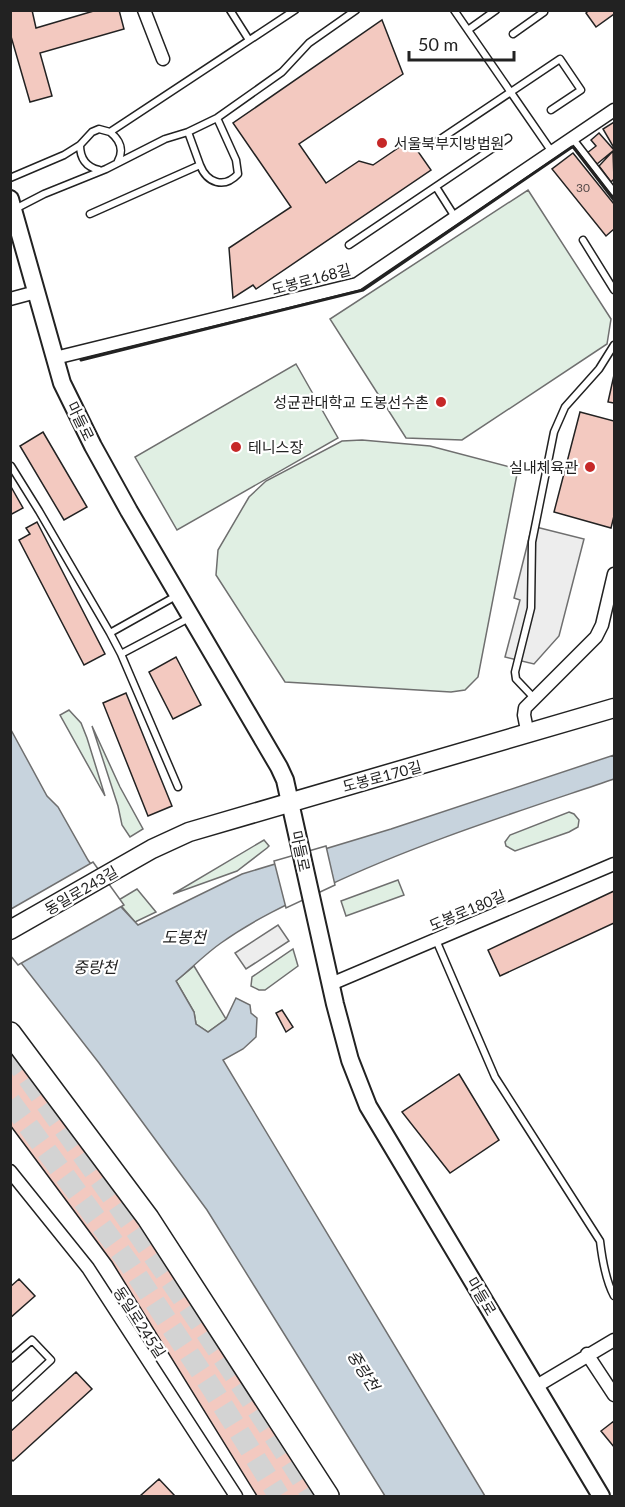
<svg xmlns="http://www.w3.org/2000/svg" width="625" height="1507" viewBox="0 0 625 1507" font-family="Lato,'Noto Sans KR',sans-serif">
<style>
.green{fill:#e0efe3;stroke:#6f6f6f;stroke-width:1.5}
.parking{fill:#ededed;stroke:#6f6f6f;stroke-width:1.5}
.water{fill:#c7d3dd;stroke:#6f6f6f;stroke-width:1.5}
.pier{fill:#fff;stroke:#6f6f6f;stroke-width:1.5}
.building{fill:#f3c9c0;stroke:#222;stroke-width:1.5}
.lines{fill:none;stroke-linecap:round;stroke-linejoin:round}
.trunk-tunnel{stroke:#d3d3d3;stroke-width:21;stroke-dasharray:21 10;stroke-linecap:butt}
.service-casing{stroke:#222;stroke-width:9}
.minor-casing{stroke:#222;stroke-width:15}
.tertiary-casing{stroke:#222;stroke-width:20}
.secondary-casing{stroke:#222;stroke-width:21}
.trunk-casing{stroke:#222;stroke-width:24}
.service{stroke:#fff;stroke-width:6}
.minor{stroke:#fff;stroke-width:12}
.tertiary{stroke:#fff;stroke-width:16}
.secondary{stroke:#fff;stroke-width:18}
.trunk{stroke:#fff;stroke-width:21}
.wall{stroke:#222;stroke-width:3}
.poi-dot{fill:#c62828;stroke:#fff;stroke-width:2}
.labels{text-anchor:middle;dominant-baseline:central;stroke-width:4.5;stroke-linejoin:round;paint-order:stroke}
.number-label{font-size:12px;fill:#564c4a}
.poi-label{font-size:15px;fill:#222;stroke:#fff;text-anchor:start}
.street-label{font-size:15px;fill:#222;stroke:#fff}
.water-label{font-size:16px;font-style:italic;fill:#222;stroke:#fff}
</style>
<rect width="100%" height="100%" fill="#fff"/>
<path class="green" d="M528 190 611 319 607 344 462 440 406 438 330 319Z
M296 364 338 438 177 530 135 457Z
M362 440 430 446 518 469 478 677 465 690 451 692 285 682 216 575 218 550 249 497 266 481 342 441Z
M69 710 81 723 87 738 105 796 60 715Z
M92 726 120 787 143 829 130 837 122 825 118 806Z
M569 812 574 814 579 820 578 827 569 832 515 851 506 846 505 842 510 835Z
M264 840 269 846 267 848 237 871 173 894Z
M398 880 404 895 346 916 341 901Z
M137 889 156 912 135 922 117 901Z
M293 949 298 966 265 990H259L251 986 252 977Z
M194 966 226 1019 208 1032 196 1024 194 1012 176 981Z"/>
<path class="parking" d="M532 526 584 539 559 636 534 664 505 657 520 600 514 598Z
M278 925 289 941 246 969 235 953Z"/>
<path class="water" d="M10 728 47 796 58 807 88 860 122 908 138 925 242 874 391 829 614 755V779C517 812 418 843 325 887 289 903 253 920 221 943 205 954 191 969 176 981L194 1012 196 1024 208 1032 226 1019 236 998 250 1005 251 1013 257 1018 256 1037 243 1049 223 1060 485 1496H385L207 1210 99 1063 11 950Z"/>
<path class="pier" d="M326 846 335 885 286 908 274 861Z
M93 862 124 905 18 965 10 955 11 909Z"/>
<path class="building" d="M10 10H32L36 28 97 10H119L124 29 40 53 52 96 30 102 10 33Z
M589 10H614V14L596 27 586 13Z
M382 20 403 74 299 144 326 183 359 161 373 165 410 140 431 170 256 289 253 285 233 298 229 248 291 207 233 123Z
M614 122V148L603 129Z
M599 133 614 150 597 164 587 153 596 146 591 140Z
M613 151 614 179 611 182 599 166Z
M573 153 614 204V229L606 236 552 169Z
M614 375V403L608 402Z
M580 412 614 421V516L611 528 554 512Z
M43 432 87 507 64 520 20 446Z
M10 485 23 508 10 515Z
M37 522 105 654 84 665 19 540 30 534 26 528Z
M176 657 201 705 173 719 149 672Z
M126 693 172 806 148 816 103 703Z
M614 891V923L500 976 488 950Z
M282 1010 293 1027 286 1032 276 1013Z
M10 1030 333 1496H257L112 1262 10 1125Z
M459 1074 499 1140 450 1173 402 1112Z
M19 1279 35 1296 10 1318V1287Z
M76 1372 92 1389 13 1461 10 1458V1432Z
M614 1421V1447L601 1431Z
M159 1479 175 1496H140Z"/>
<g class="lines">
<path class="trunk-tunnel" d="M10 1053C114 1199 218 1344 312 1496
M10 1101 130 1265 213 1390 279 1496"/>
<g class="service-casing">
<path id="service" d="M230 10 249 40
M454 10 552 152
M468 30 496 10
M513 34 544 12 543 10
M110 132C120 140 124 150 118 161
M573 139 614 192
M433 144 560 59 581 90 551 110
M80 145C80 158 86 167 99 170
M200 165C207 183 224 189 238 174L236 160 217 118
M10 178 64 155 80 145 92 132 99 129 110 132 295 10
M436 187 455 217
M15 209 44 194 106 169 165 139 188 132 217 118 282 72 309 43 356 10
M90 214 200 165 188 132
M583 240 614 290
M349 245 508 138
M11 466 39 511 110 633
M121 654 110 633 176 596
M534 698 516 679 515 672 531 608 532 542 554 432 565 407 599 369 614 345
M178 787 121 654 191 617
M436 940 495 1077 600 1241C602 1258 606 1281 614 1296
M10 1359 32 1340 51 1360 10 1398"/>
</g>
<g class="minor-casing">
<path id="minor" d="M144 10 163 59
M10 299 36 292
M55 358 357 284 614 110
M528 735 524 715 525 708 596 637 602 625 614 574
M331 984 614 864
M10 1171 88 1268 236 1496
M587 1354 614 1395
M535 1387 614 1340"/>
</g>
<g class="tertiary-casing">
<path id="tertiary" d="M10 199 62 383 93 446 129 511 279 767 285 780 335 1004 350 1060 368 1106 601 1496"/>
</g>
<g class="secondary-casing">
<path id="secondary" d="M10 930 152 849 189 832 614 708"/>
</g>
<g class="trunk-casing">
<path id="trunk" d="M10 1033 148 1218 328 1496"/>
</g>
<use href="#service" class="service"/>
<use href="#minor" class="minor"/>
<use href="#tertiary" class="tertiary"/>
<use href="#secondary" class="secondary"/>
<use href="#trunk" class="trunk"/>
<path class="wall" d="M81 360 363 290 572 147 574 148 614 200"/>
</g>
<g class="poi-dot">
<circle cx="382" cy="143" r="6"/>
<circle cx="441" cy="402" r="6"/>
<circle cx="236" cy="447" r="6"/>
<circle cx="590" cy="467" r="6"/>
</g>
<g class="labels">
<g class="number-label">
<text x="583" y="187">30</text>
</g>
<g class="poi-label">
<text x="394" y="143">서울북부지방법원</text>
<text x="429" y="402" text-anchor="end">성균관대학교 도봉선수촌</text>
<text x="248" y="447">테니스장</text>
<text x="578" y="467" text-anchor="end">실내체육관</text>
</g>
<g class="street-label">
<text transform="translate(311 279) rotate(-15)">도봉로168길</text>
<text transform="translate(81 421) rotate(64)">마들로</text>
<text transform="translate(382 776) rotate(-15)">도봉로170길</text>
<text transform="translate(301 851) rotate(78)">마들로</text>
<text transform="translate(81 890) rotate(-30)">동일로243길</text>
<text transform="translate(467 910) rotate(-23)">도봉로180길</text>
<text transform="translate(482 1296) rotate(59)">마들로</text>
<text transform="translate(140 1322) rotate(57)">동일로245길</text>
</g>
<g class="water-label">
<text x="184" y="936">도봉천</text>
<text x="95" y="966">중랑천</text>
<text transform="translate(364 1370) rotate(58)">중랑천</text>
</g>
</g>
<rect width="625" height="1507" fill="none" stroke="#222222" stroke-width="24"/>
<path d="M409 51v9h105v-9" fill="none" stroke="#222222" stroke-width="3"/>
<text x="418" y="51" font-size="18" fill="#222222" stroke="#ffffff" stroke-width="4.5" paint-order="stroke">50 m</text>
</svg>
